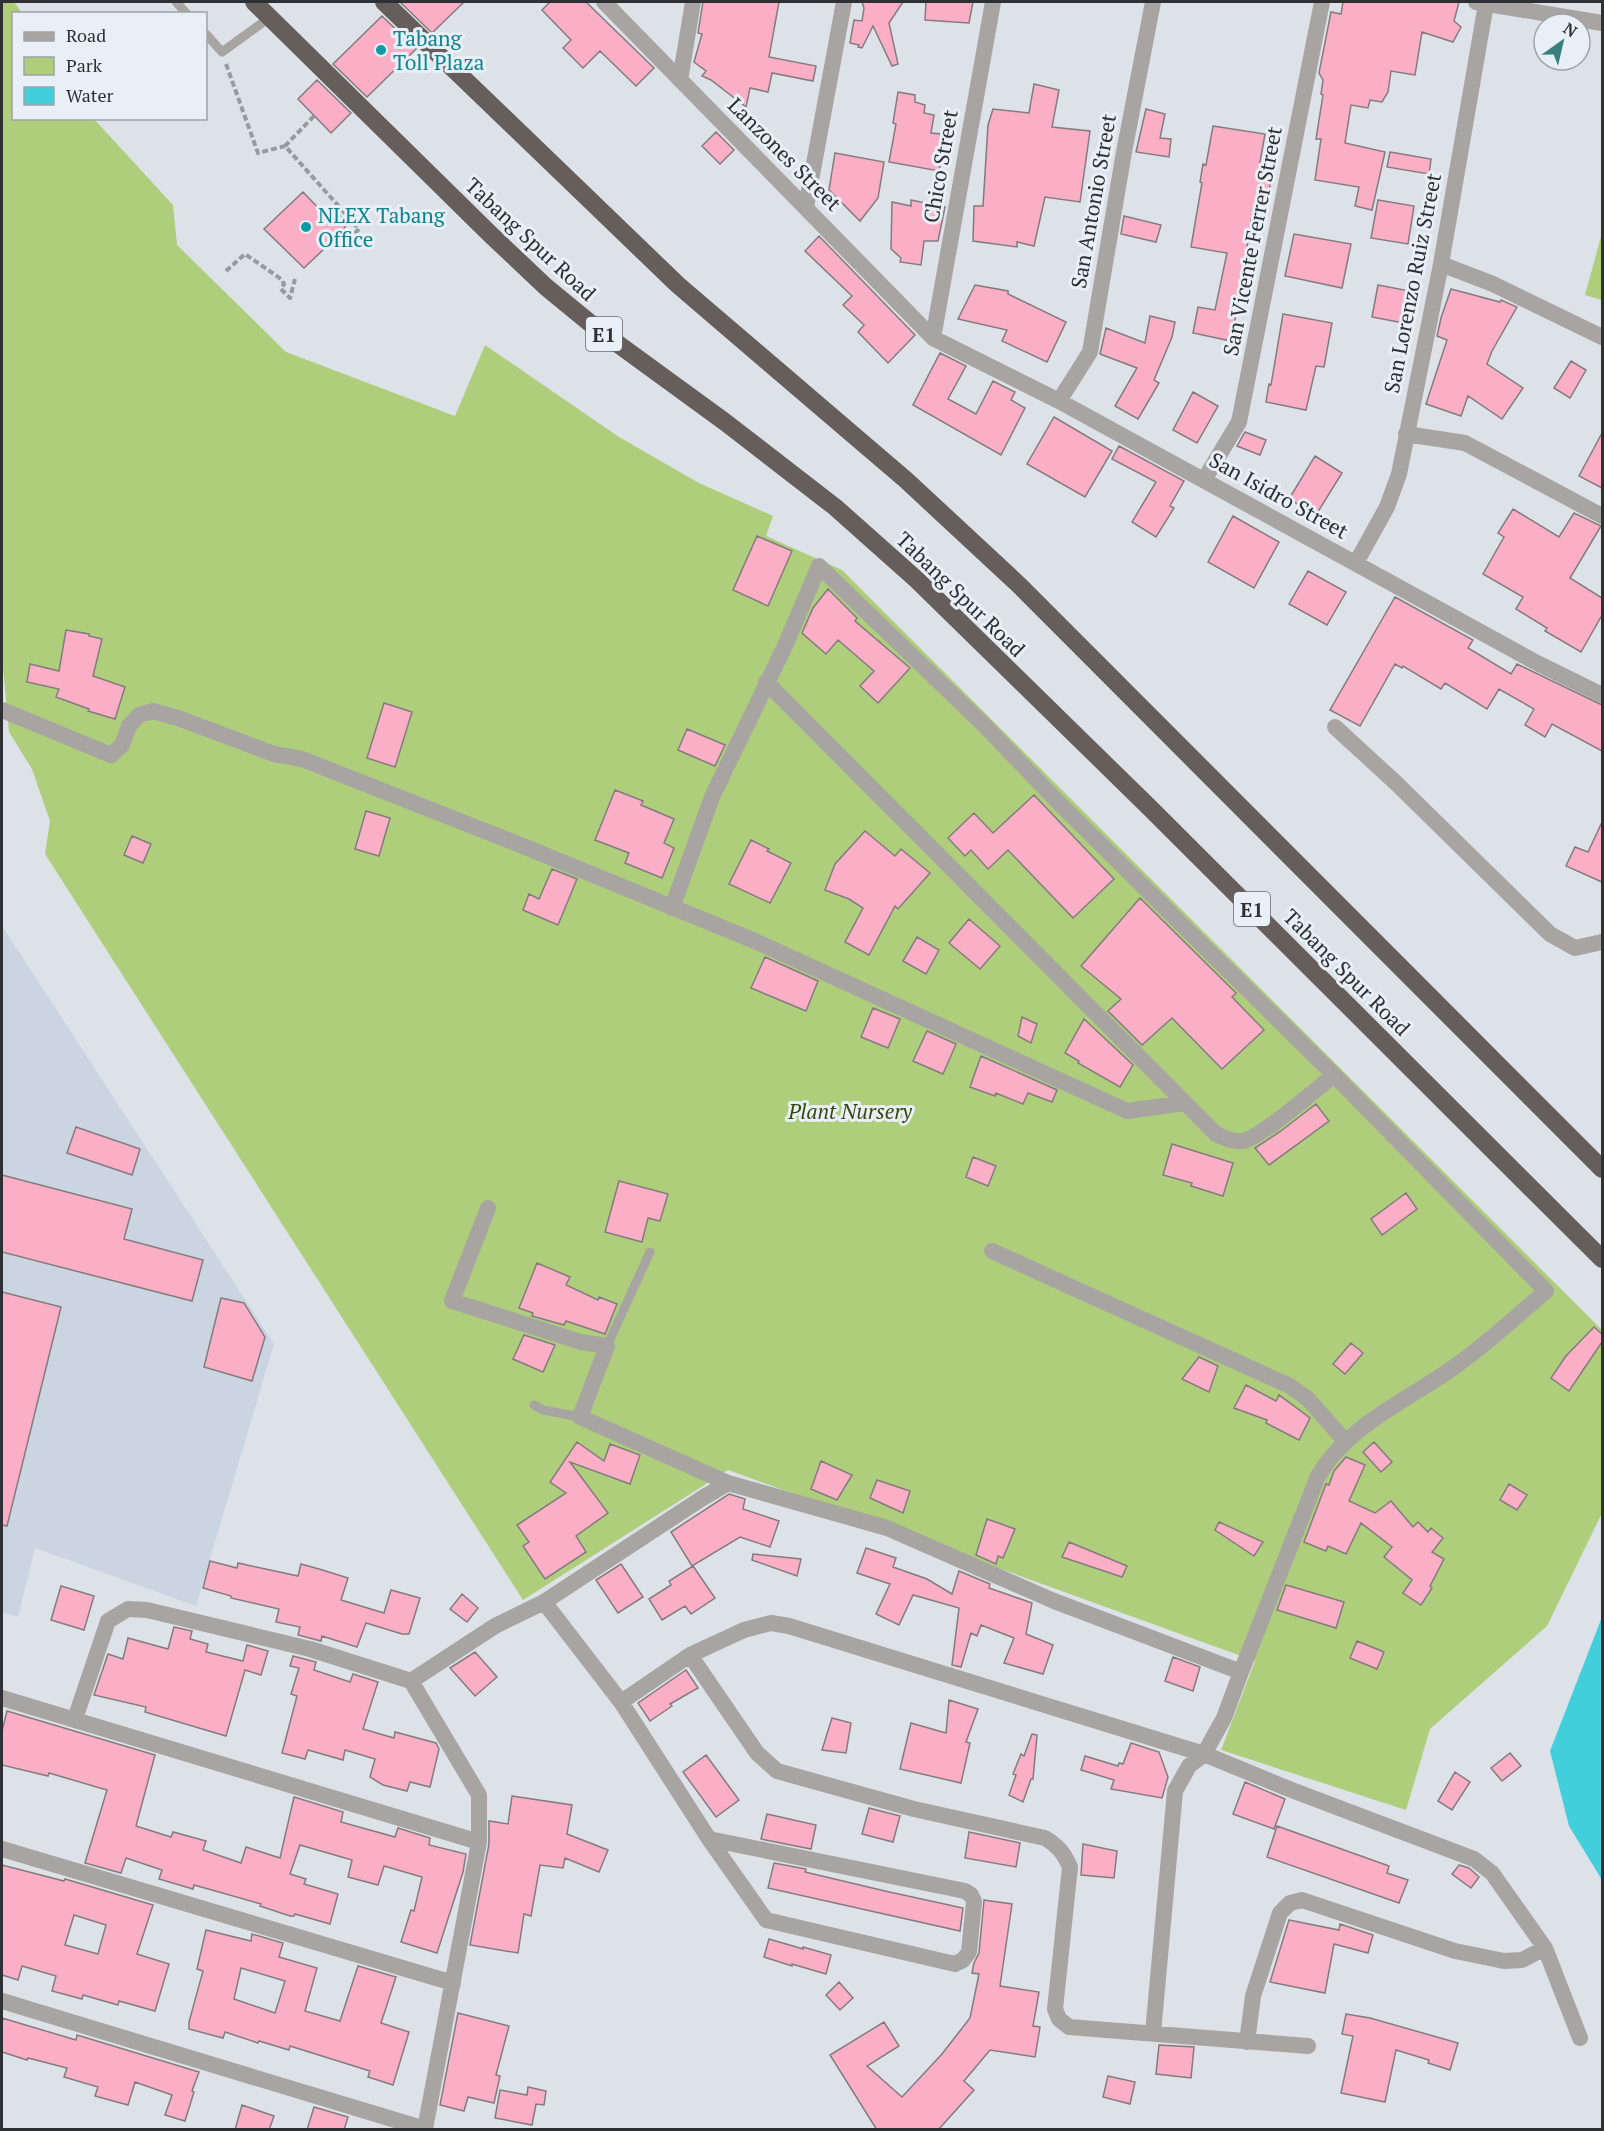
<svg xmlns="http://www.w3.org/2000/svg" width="1604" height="2131" viewBox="0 0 1604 2131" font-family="'PT Serif',serif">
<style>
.built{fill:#cad5e1}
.green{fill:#aece7c}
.water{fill:#43cedc}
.building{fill:#fbafc7;stroke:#847b7e;stroke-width:1.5;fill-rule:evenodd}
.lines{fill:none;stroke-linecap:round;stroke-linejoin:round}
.path{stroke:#979ba0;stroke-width:4;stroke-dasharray:6 3;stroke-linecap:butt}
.service{stroke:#a7a4a2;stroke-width:9}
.minor{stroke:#a7a4a2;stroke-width:16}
.motorway{stroke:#655e5a;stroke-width:18}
.culture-dot{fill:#0f9aa8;stroke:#e9eff6;stroke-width:2}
.labels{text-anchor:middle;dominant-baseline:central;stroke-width:6;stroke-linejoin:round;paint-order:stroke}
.shield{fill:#e9eff6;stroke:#66696e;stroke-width:1.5}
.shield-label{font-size:20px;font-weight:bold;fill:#2e3033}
.culture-label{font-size:21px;fill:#0d838f;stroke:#e9eff6;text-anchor:start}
.street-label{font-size:21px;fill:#2e3033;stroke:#e9eff6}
.park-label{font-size:21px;font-style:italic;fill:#374b0e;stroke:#e9eff6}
</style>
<rect width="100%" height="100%" fill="#dce2e8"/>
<path class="built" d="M2 926 274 1344 196 1606 35 1548 18 1617 2 1612Z"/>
<path class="green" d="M2 2H14L22 13 14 14V118L94 119 173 205 177 245 286 352 455 416 485 345 619 437 699 483 773 516 766 536 842 570 1602 1330V1513L1547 1626 1430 1729 1406 1810 1221 1750 1255 1661 728 1470 523 1600 45 854 50 821 32 769 9 732 2 656Z
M1602 233V300L1585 295Z"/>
<path class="water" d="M1602 1617V1880L1569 1826 1550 1751Z"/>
<path class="building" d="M400 2H464L432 33Z
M550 2H586L654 68 636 86 600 51 583 68 563 48 571 40 542 10Z
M703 2H779L769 57 816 66 813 81 772 73 768 92 750 88 746 107 711 80 702 76 706 71 694 62 702 34 698 33Z
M862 2H903L889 23 898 64 892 66 873 26 862 48 858 47 859 45 850 43 854 20 862 21 864 8Z
M926 2H973L969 23 925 20Z
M1343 2H1459L1454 21 1461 27 1453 42 1422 32 1415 75 1391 71 1388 92 1382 102 1370 100 1368 108 1351 105 1345 143 1385 152 1372 210 1355 206 1359 187 1315 180 1321 139H1316L1323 95 1321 94 1323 80 1319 73 1331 12 1341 14Z
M382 16 416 49 367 97 333 64Z
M317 80 351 113 331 133 298 99Z
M1034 84 1059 90 1052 127 1090 131 1080 202 1045 197 1034 246 1017 242V247L973 241 974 206H983L988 125 993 109 1029 113Z
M898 92 915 95V102L925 105 924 113 934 115 931 133 953 135 951 151H943L939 171 889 162 896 124 893 123Z
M1146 109 1165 114 1160 138 1171 139 1169 157 1136 152Z
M1213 126 1265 134 1258 173 1272 175 1265 212 1253 209 1244 266 1252 267 1246 300 1239 299 1231 341 1193 333 1198 307 1215 310 1227 253 1191 247 1202 183 1200 182 1203 164 1206 165Z
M716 132 734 150 720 164 702 146Z
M1390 152 1431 159 1429 174 1387 167Z
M835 153 884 162 878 198 860 221 829 190Z
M303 192 326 216 339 215 345 220 346 225 343 231 304 268 264 229Z
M911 200 945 207 938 241H924L921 265 900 262 901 258 891 249 892 202 911 206Z
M1378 200 1414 206 1408 244 1371 238Z
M1124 216 1161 225 1156 242 1121 234Z
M1294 234 1351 244 1342 288 1285 276Z
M819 236 915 335 888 363 858 332 864 325 843 305 852 296 805 251Z
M975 285 1008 291V294L1066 322 1047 362 1002 341 1007 330 958 319Z
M1378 285 1415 292 1409 324 1372 317Z
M1451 289 1500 302 1501 300 1517 307 1492 351 1487 364 1523 388 1502 419 1468 396 1461 416 1426 404 1447 340 1437 336 1441 318Z
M1283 314 1332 323 1324 367 1316 366 1306 410 1266 402 1269 384 1271 385Z
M1150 316 1175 322 1172 337 1154 380 1159 383 1138 419 1115 406 1137 368 1100 354 1106 328 1145 343Z
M940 353 966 366 948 399 976 414 993 381 1015 392 1011 400 1025 408 1001 455 913 405Z
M1571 361 1586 370 1570 398 1554 388Z
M1193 392 1218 406 1197 443 1173 430Z
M1054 417 1112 451 1085 497 1027 464Z
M1245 432 1266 440 1260 455 1237 446Z
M1602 433V488L1579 476Z
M1119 446 1184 481 1170 506 1174 508 1156 537 1132 522 1156 482 1112 459Z
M1315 456 1342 473 1316 515 1289 499Z
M1513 509 1559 537 1574 513 1601 526 1570 578 1602 598V615L1581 652 1545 631 1547 628 1516 609 1523 597 1483 574 1504 537 1498 533Z
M1233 516 1279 542 1254 588 1208 562Z
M757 536 792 551 768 606 733 590Z
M1308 571 1346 592 1327 625 1289 604Z
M828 589 857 618 855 621 910 668 878 703 860 686 874 671 838 640 826 654 802 633 813 608Z
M1395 597 1473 640 1468 648 1511 674 1517 664 1602 705V751L1552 724 1545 737 1525 725 1534 709 1499 689 1487 709 1445 683 1441 689 1403 666 1402 668 1395 664 1360 726 1330 710Z
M66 630 89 634V636L102 639 93 676 125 687 115 719 88 711 89 709 56 697 59 689 27 682 30 664 59 671Z
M384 703 412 712 395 767 367 758Z
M687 729 725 745 715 766 678 750Z
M615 790 643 801 641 805 674 819 664 843 674 848 662 878 625 863 629 853 595 840Z
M1034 795 1114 879 1073 918 1008 850 988 869 971 850 965 856 948 838 974 813 993 833Z
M366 811 390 818 379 856 355 849Z
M1602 822V882L1566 866 1575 847 1588 852Z
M865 831 895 856 901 849 930 873 898 909 895 906 869 955 845 942 863 908 849 899 825 890 835 864Z
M132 836 151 844 143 863 124 855Z
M751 840 769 849 767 851 791 863 770 903 729 884Z
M552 869 577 879 558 925 523 910 529 894 539 899Z
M1140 898 1236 993 1232 997 1264 1030 1222 1069 1172 1018 1142 1045 1108 1011 1121 999 1081 966Z
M969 919 1000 946 980 969 949 943Z
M917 937 939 950 926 974 903 961Z
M765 957 818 981 806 1011 751 988Z
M873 1008 900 1019 888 1048 861 1037Z
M1022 1017 1037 1024 1031 1043 1018 1036Z
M1084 1019 1133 1065 1120 1087 1078 1063 1079 1061 1065 1053Z
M927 1031 956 1044 943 1074 913 1061Z
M981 1056 1057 1090 1052 1102 1028 1093 1023 1104 996 1093 995 1096 970 1087Z
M1316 1104 1329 1121 1269 1165 1255 1148 1281 1131Z
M76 1127 140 1149 132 1175 67 1153Z
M1172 1144 1233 1163 1223 1196 1191 1186 1192 1183 1163 1175Z
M973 1157 996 1166 988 1186 966 1177Z
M2 1175 132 1209 124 1239 203 1260 192 1301 2 1252Z
M619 1181 668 1194 660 1221 648 1218 642 1242 605 1232Z
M1406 1193 1417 1209 1382 1235 1371 1219Z
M537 1263 570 1277 566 1285 598 1300 599 1297 617 1304 605 1334 566 1321 564 1325 532 1316 533 1313 519 1308Z
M2 1292 61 1307 7 1526 2 1525Z
M221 1298 244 1303 265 1337 252 1381 204 1367Z
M1594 1327 1602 1334V1342L1569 1391 1551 1378 1566 1356Z
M524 1335 555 1345 543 1372 513 1359Z
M1351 1343 1363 1353 1345 1374 1333 1364Z
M1199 1357 1218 1366 1209 1392 1182 1379Z
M1246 1385 1276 1401 1279 1395 1310 1418 1299 1440 1266 1423 1267 1420 1234 1408Z
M577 1442 604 1461 610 1444 640 1455 630 1484 570 1462 608 1513 576 1536 586 1552 545 1579 523 1546 529 1542 517 1525 566 1493 550 1482Z
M1374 1442 1392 1462 1381 1472 1363 1452Z
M1346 1457 1365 1465 1349 1501 1375 1513 1391 1501 1413 1527 1418 1522 1428 1532 1431 1528 1443 1538 1432 1552 1444 1559 1430 1586 1432 1588 1421 1605 1403 1593 1412 1580 1384 1557 1392 1547 1361 1523 1346 1554 1328 1546 1326 1551 1304 1542 1326 1484 1329 1485 1334 1471Z
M821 1461 852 1475 837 1500 811 1489Z
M877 1480 910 1491 903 1513 870 1498Z
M1509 1484 1527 1495 1517 1510 1500 1500Z
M729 1494 745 1499 743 1509 779 1521 770 1547 740 1537 692 1566 671 1532Z
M987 1519 1015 1529 1003 1558 998 1556 996 1564 976 1555Z
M1219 1522 1263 1542 1254 1556 1215 1530Z
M1069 1542 1127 1566 1122 1577 1062 1557Z
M866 1548 896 1558 893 1567 927 1579 952 1594 959 1571 990 1584 989 1588 1032 1603 1026 1634 1053 1645 1043 1674 1004 1663 1014 1638 981 1625 977 1636 971 1633 961 1667 952 1665 959 1608 913 1595 899 1625 876 1614 890 1584 857 1573Z
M753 1554 801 1559 797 1576 752 1560Z
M210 1561 237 1568 238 1563 298 1576 301 1564 319 1569 348 1578 341 1600 384 1613 391 1590 420 1598 409 1634H402L366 1623 357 1647 322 1636 321 1641 298 1635 300 1627 276 1622 279 1609 231 1598V1596L203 1588Z
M621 1564 643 1597 618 1613 596 1580Z
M693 1566 715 1598 691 1614 685 1606 662 1620 649 1599 671 1585 669 1581Z
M1286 1585 1344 1602 1336 1628 1277 1610Z
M61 1586 94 1596 84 1630 51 1620Z
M462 1594 478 1608 467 1622 450 1609Z
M174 1627 192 1631 190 1639 208 1644 206 1652 243 1661 247 1645 268 1651 261 1675 245 1670 226 1736 145 1712 146 1707 94 1695 108 1654 123 1659 128 1638 168 1649Z
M1357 1641 1384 1652 1377 1669 1350 1658Z
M475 1652 497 1677 475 1696 450 1668Z
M293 1656 316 1662 314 1670 350 1682 353 1674 378 1682 363 1729 394 1738 395 1732 436 1743 439 1749 430 1787 410 1782 407 1791 383 1785 370 1777 375 1759 345 1750 343 1760 308 1750 305 1759 282 1753 297 1696 291 1694 299 1668 290 1666Z
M1173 1657 1200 1667 1193 1691 1165 1681Z
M686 1670 698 1688 670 1704 672 1706 650 1721 638 1703Z
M949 1700 978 1709 966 1742 970 1743 961 1783 900 1769 911 1723 946 1733Z
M7 1711 155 1755 136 1826 171 1837 173 1832 206 1841 203 1850 241 1863 246 1847 280 1858 294 1797 343 1812 341 1822 395 1837 398 1828 430 1838 429 1845 466 1854 463 1872 437 1953 401 1942 411 1910 414 1911 422 1877 384 1866 378 1885 348 1877 352 1860 300 1845 290 1874 306 1879 304 1884 338 1894 330 1924 295 1914 294 1916H290L260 1906 261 1904 194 1885 193 1889 159 1879 162 1870 126 1858 121 1873 85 1863 107 1790 49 1773 48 1776 2 1765V1731Z
M832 1718 851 1723 846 1753 822 1750Z
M1032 1734 1037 1735 1033 1779H1031L1023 1802 1009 1795 1016 1775 1013 1774 1021 1754 1024 1756Z
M1131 1743 1159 1752 1168 1777 1162 1798 1111 1789 1114 1780 1081 1770 1085 1756 1118 1766 1119 1763 1123 1764Z
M1510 1753 1521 1766 1502 1781 1491 1768Z
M706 1755 739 1800 716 1817 683 1772Z
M1455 1772 1470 1782 1452 1810 1438 1801Z
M1245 1782 1285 1799 1274 1829 1233 1814Z
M512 1796 572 1805 567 1834 608 1850 599 1872 565 1858 563 1868 540 1865 531 1916 524 1914 518 1953 470 1945 489 1844V1821L508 1824Z
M869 1808 900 1816 893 1842 862 1834Z
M767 1814 816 1825 811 1849 761 1839Z
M1277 1826 1389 1866 1387 1873 1408 1880 1399 1903 1267 1857Z
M969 1832 1020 1843 1016 1867 965 1858Z
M1083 1844 1117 1851 1114 1878 1081 1875Z
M774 1863 806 1869 805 1872 885 1891 963 1908 960 1931 768 1888Z
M2 1865 64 1881 65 1879 153 1905 137 1954 169 1964 155 2011 119 2001 118 2005 83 1995 82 1999 52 1991 56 1976 22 1966 18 1980 2 1975ZM74 1915 106 1925 98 1954 65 1945Z
M1459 1865 1469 1868 1479 1877 1471 1888 1452 1874Z
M984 1900 1012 1904 1000 1986 1039 1992 1033 2026 1040 2027 1035 2057 990 2050 964 2081 974 2090 938 2130H877L830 2055 884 2022 899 2046 867 2066 902 2097 942 2054 970 2018 979 1974 972 1973 974 1963 979 1953Z
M1289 1920 1339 1930 1340 1924 1373 1935 1368 1953 1334 1944 1325 1993 1270 1982Z
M206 1930 251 1941 252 1934 283 1943 279 1957 317 1968 305 2011 340 2021 358 1966 396 1977 381 2023 409 2032 393 2085 368 2077 370 2071 290 2046 289 2050 259 2041 258 2043 225 2032 223 2038 189 2029V2022L203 1971 197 1969ZM241 1968 285 1981 275 2013 234 1999Z
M769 1939 803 1949V1947L831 1955 826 1974 792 1964V1966L764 1957Z
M839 1982 853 1998 840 2010 826 1995Z
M458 2013 509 2026 496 2075 500 2076 494 2103 468 2097 464 2111 440 2105Z
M1346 2014 1370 2018 1458 2043 1450 2070 1428 2063 1429 2060 1396 2050 1385 2102 1341 2093 1353 2036 1342 2034Z
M2 2018 76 2040 77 2035 199 2072 192 2091 194 2092 185 2121 165 2115 172 2095 135 2082 128 2105 95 2096 98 2087 64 2077 67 2068 28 2058 27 2060 2 2052Z
M1159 2045 1194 2047 1191 2078 1156 2074Z
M1108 2076 1135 2082 1130 2104 1103 2097Z
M528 2087 546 2091 544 2105 536 2104 532 2125 495 2118 500 2090 527 2095Z
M242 2105 274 2116 269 2130H235Z
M314 2107 348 2117 344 2130H307Z"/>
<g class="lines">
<path class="path" d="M226 64 258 153 285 146
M314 116 285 146 359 229 343 245 336 238
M226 271 245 254 281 279 284 284 281 289 290 298 295 279"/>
<path class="service" d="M176 2 187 14
M206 34 222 52 269 18
M607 1346 650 1252
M534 1405 543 1410 580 1417"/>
<path class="minor" d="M604 2 933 338 1059 401 1539 664 1602 695
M1476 2 1602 23
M680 80 693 2
M806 207 844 2
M1441 264 1493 284 1602 337
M933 338 993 2
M1059 401 1090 352 1124 152 1153 2
M1406 434 1465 443 1602 516
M1204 480 1239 422 1322 2
M1356 563 1387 507 1399 474 1441 264 1486 4
M766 682 1216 1134C1225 1138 1232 1142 1243 1141 1259 1139 1318 1088 1334 1075
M2 710 111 755 122 745 129 726 139 715 153 711 178 718 274 754 302 759 513 842 755 941 1127 1111 1185 1103
M1335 727 1396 783 1550 934 1575 948 1602 942
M488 1208 452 1301 581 1342 607 1346 580 1417 728 1483
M992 1251 1290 1386 1308 1399 1345 1441
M544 1602 621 1702 709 1839 766 1920 955 1964 963 1960 969 1952 974 1901 971 1895 965 1891 709 1839
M411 1681 495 1626 544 1602 701 1499 728 1483 887 1528 1054 1601 1241 1672 1318 1476C1350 1423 1409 1400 1457 1365 1488 1343 1517 1316 1546 1291L1334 1075 1059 803 984 725 819 566 785 646 712 797 672 908
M2 1698 479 1842
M621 1702 690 1655
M2 1849 453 1983
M1545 1948 1580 2038
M2 2001 425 2129 479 1842V1795L411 1681 310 1649 147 1610 128 1609 108 1621 75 1719
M1153 2033 1175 1791 1189 1766 1204 1754 1224 1718 1241 1672
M1247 2042 1253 1996 1280 1913 1290 1903 1302 1900 1455 1951 1504 1961 1522 1960 1545 1948 1492 1873 1474 1859 1289 1789 1204 1754 789 1626 771 1623 744 1630 690 1655 757 1753 777 1771 914 1809 1045 1838C1058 1846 1064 1853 1070 1867L1055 2009 1059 2019 1069 2027 1308 2046"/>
<path class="motorway" d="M254 2 491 235 546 287 596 328 725 422 835 507 917 580 1151 809 1602 1259
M384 2 678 285 906 480 1020 586 1602 1169"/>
</g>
<g class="culture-dot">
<circle cx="381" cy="50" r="6"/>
<circle cx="306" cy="227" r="6"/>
</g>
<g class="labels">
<g class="shield">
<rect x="586" y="317" width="36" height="34" rx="4.5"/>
<rect x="1234" y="892" width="36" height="34" rx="4.5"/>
</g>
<g class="shield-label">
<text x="604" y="334">E1</text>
<text x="1252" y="909">E1</text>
</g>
<g class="culture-label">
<text x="393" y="38">Tabang<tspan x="393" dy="24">Toll Plaza</tspan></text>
<text x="318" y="215">NLEX Tabang<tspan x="318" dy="24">Office</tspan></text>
</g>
<g class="street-label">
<text transform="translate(785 154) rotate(45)">Lanzones Street</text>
<text transform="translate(940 166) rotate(-80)">Chico Street</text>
<text transform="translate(1093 201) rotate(-80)">San Antonio Street</text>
<text transform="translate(531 239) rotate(43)">Tabang Spur Road</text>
<text transform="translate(1252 241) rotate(-79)">San Vicente Ferrer Street</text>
<text transform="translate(1412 283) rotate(-79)">San Lorenzo Ruiz Street</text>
<text transform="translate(1279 495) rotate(29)">San Isidro Street</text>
<text transform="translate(961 594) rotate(44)">Tabang Spur Road</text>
<text transform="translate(1347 972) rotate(45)">Tabang Spur Road</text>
</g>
<g class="park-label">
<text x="850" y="1111">Plant Nursery</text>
</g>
</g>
<rect width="1604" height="2131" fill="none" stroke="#2e3033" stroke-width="6"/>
<rect x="12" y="12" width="195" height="108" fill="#e9eff6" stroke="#9ea3a8" stroke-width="1.5"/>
<rect x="24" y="32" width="30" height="9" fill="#a7a4a2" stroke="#9ea3a8" stroke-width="1.5"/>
<text x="66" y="42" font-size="18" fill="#2e3033">Road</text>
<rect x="24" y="57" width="30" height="18" fill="#aece7c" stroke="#9ea3a8" stroke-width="1.5"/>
<text x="66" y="72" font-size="18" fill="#2e3033">Park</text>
<rect x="24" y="87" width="30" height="18" fill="#43cedc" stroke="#9ea3a8" stroke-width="1.5"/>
<text x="66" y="102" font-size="18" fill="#2e3033">Water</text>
<g transform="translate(1562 42) rotate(34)"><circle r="28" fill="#e9eff6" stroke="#9ea3a8" stroke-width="1.5"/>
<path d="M0-4.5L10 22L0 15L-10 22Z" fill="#38807d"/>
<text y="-9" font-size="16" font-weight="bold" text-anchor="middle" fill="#2e3033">N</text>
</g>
</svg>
